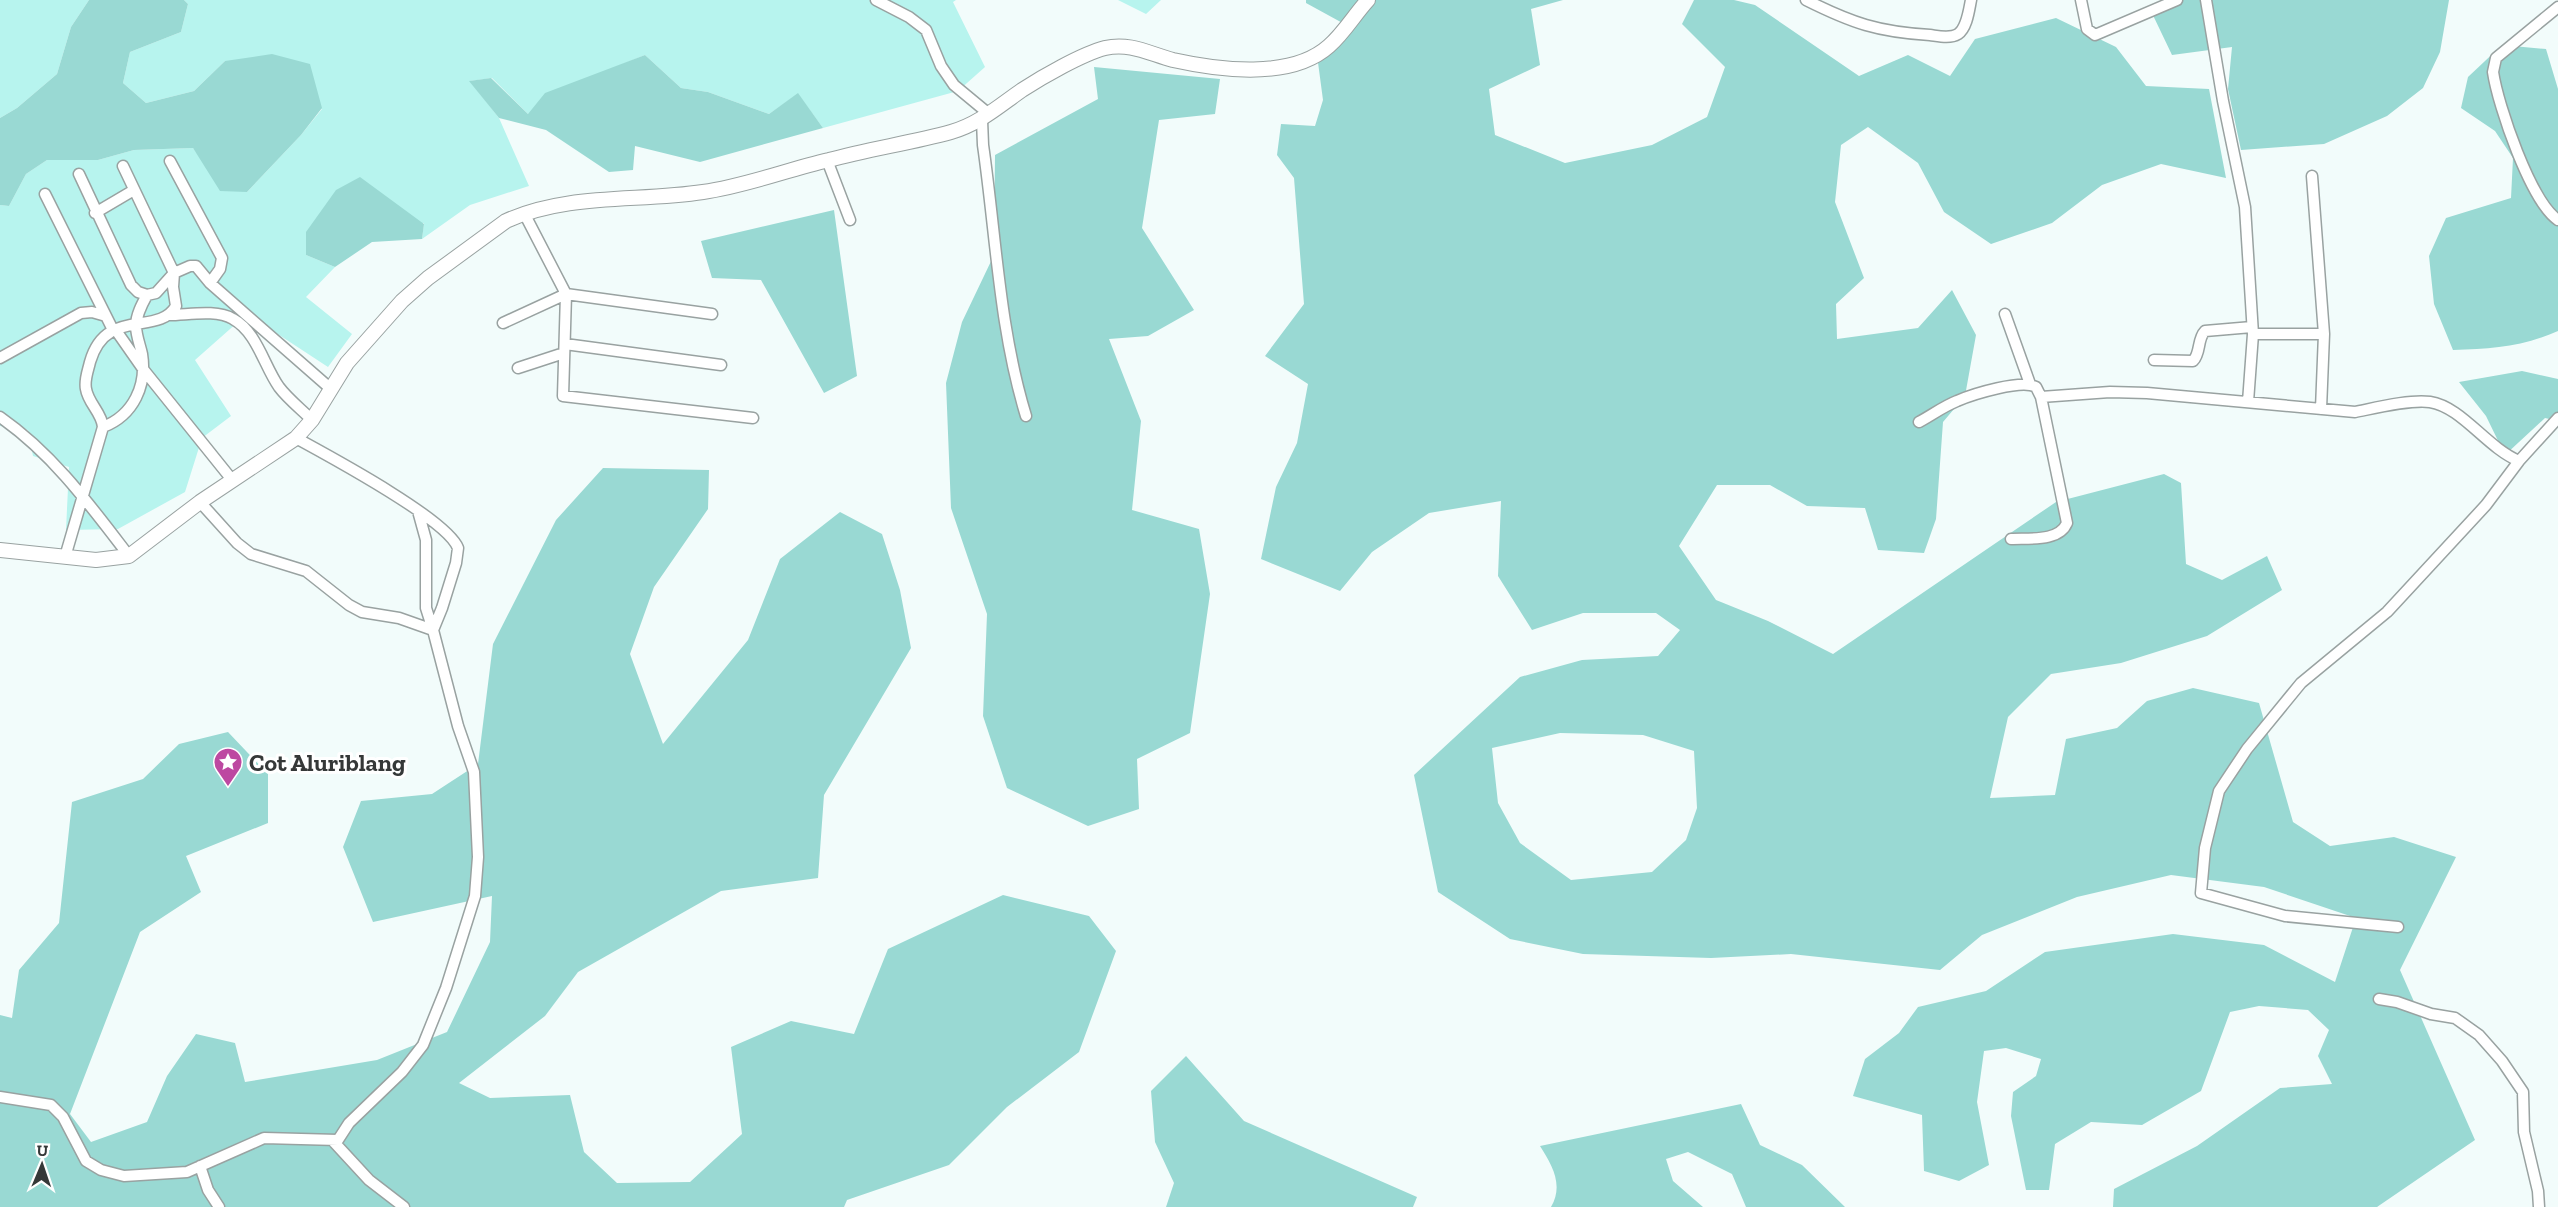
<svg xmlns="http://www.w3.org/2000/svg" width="2558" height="1207" viewBox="0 0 2558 1207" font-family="'Zilla Slab',serif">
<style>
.green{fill:#b7f4ee}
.forest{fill:#99d9d3;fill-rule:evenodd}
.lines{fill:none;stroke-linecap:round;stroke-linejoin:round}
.minor-casing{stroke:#99a2a1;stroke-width:13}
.tertiary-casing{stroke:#99a2a1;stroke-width:16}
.minor{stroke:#fff;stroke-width:10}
.tertiary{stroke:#fff;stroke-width:14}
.labels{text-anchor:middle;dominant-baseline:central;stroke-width:6;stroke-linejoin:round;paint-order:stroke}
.poi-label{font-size:24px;font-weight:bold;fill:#353838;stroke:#fff;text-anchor:start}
</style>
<rect width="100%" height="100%" fill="#f2fcfb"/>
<path class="green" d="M0 0H89L71 27 57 74 17 108 0 118Z
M184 0H956L953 2 985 67 958 91 823 128 798 94 769 114 708 92 681 88 645 55 601 73 528 114 492 78 470 81 499 118 529 186 470 205 422 239 424 223 306 255 335 267 306 297 352 334 328 367 247 314 195 360 231 416 202 438 185 492 118 529 66 530 69 467 33 456 28 430 0 426V205L9 206 26 174 47 160H98L134 150 193 148 205 164 247 192 301 135 322 109 225 61 194 91 146 103 123 83 130 52 181 32 188 4Z
M1118 0H1161L1146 14Z"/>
<path class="forest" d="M89 0H184L188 4 181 32 130 52 123 83 146 103 194 91 225 61 272 54 310 64 322 108 301 135 247 192 220 191 193 148 134 150 98 160H47L26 174 9 206 0 205V118L17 108 57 74 71 27Z
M1306 0H1563L1531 9 1540 65 1489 89 1495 135 1565 163 1652 145 1707 117 1725 67 1682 24 1694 0H1734L1755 5 1859 76 1908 55 1950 76 1975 39 2056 18 2116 47 2146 86 2209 89 2226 178 2161 164 2102 185 2052 223 1991 244 1944 212 1918 163 1868 127 1841 145 1835 202 1864 278 1836 304 1837 339 1918 328 1952 290 1976 335 1965 396 1943 422 1936 519 1924 553 1878 550 1865 508 1807 506 1770 485H1717L1679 546 1716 600 1768 621 1833 654 2056 502 2164 474 2181 483 2186 564 2222 580 2267 556 2282 590 2207 636 2121 663 2051 674 2008 717 1990 798 2055 795 2066 739 2117 728 2147 701 2193 688 2259 703 2293 822 2330 846 2394 837 2456 857 2400 970 2475 1140 2377 1207H2113L2114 1189 2197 1146 2280 1088 2332 1084 2318 1056 2329 1030 2308 1010 2259 1006 2230 1012 2201 1091 2142 1125 2091 1122 2055 1144 2049 1190H2026L2011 1116 2013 1092 2036 1076 2041 1059 2006 1048 1984 1051 1977 1102 1989 1165 1959 1181 1924 1171 1922 1115 1853 1096 1865 1059 1899 1033 1918 1007 1986 991 2045 952 2173 934 2264 945 2335 982 2356 918 2264 887 2171 875 2077 897 1982 935 1940 970 1791 954 1711 958 1583 954 1510 939 1438 892 1414 775 1520 677 1582 660 1658 656 1680 630 1656 613H1583L1532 630 1498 576 1501 501 1429 513 1372 552 1340 591 1261 559 1276 487 1297 443 1308 384 1265 356 1304 304 1294 178 1277 155 1281 124 1315 126 1323 100 1317 55 1348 26 1306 3ZM1560 733 1643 735 1694 751 1697 808 1686 840 1652 872 1571 880 1520 843 1498 803 1492 748Z
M2168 0H2449L2440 52 2423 88 2387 116 2324 144 2241 150 2228 89 2232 47 2172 55 2150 9Z
M2502 45 2546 49 2558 89V331C2522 347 2492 349 2453 350L2434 304 2429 256 2446 218 2511 198 2513 158 2495 131 2461 108 2468 77Z
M645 55 681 88 708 92 769 114 798 93 823 128 700 162 635 146 633 170 609 172 546 130 499 118 469 81 491 78 528 114 545 93Z
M1094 67 1220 79 1215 114 1159 120 1142 228 1194 310 1148 336 1109 339 1141 421 1132 510 1199 529 1210 594 1190 733 1137 759 1139 809 1088 826 1007 788 983 716 987 614 951 508 946 383 962 322 994 255 995 155 1098 99Z
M360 177 424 224 422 239 372 242 335 267 306 255V232L336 190Z
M834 210 857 376 824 393 761 280 712 278 701 241Z
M2522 371 2558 379V421L2545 418 2505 455 2486 416 2459 382Z
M603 468 709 470 708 509 654 587 630 654 663 744 748 640 780 559 840 512 882 534 900 590 911 648 824 795 818 878 721 891 578 972 545 1016 459 1083 490 1098 570 1095 584 1152 617 1183 690 1182 742 1134 731 1047 791 1021 854 1034 888 949 1003 895 1089 916 1116 951 1079 1052 1007 1107 949 1165 847 1200 844 1207H0V1015L12 1018 19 970 59 923 72 802 143 779 179 744 228 732 268 774V823L186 856 201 892 140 932 70 1114 91 1142 147 1122 167 1076 196 1034 235 1043 245 1082 377 1060 447 1032 490 942 492 896 373 922 343 847 361 801 432 794 478 764 493 644 556 520Z
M1186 1056 1244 1121 1417 1197 1413 1207H1166L1174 1183 1155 1142 1151 1091Z
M1741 1104 1760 1145 1802 1165 1845 1207H1746L1732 1174 1688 1152 1666 1159 1673 1181 1703 1207H1551C1564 1185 1552 1165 1540 1146Z"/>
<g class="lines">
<g class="minor-casing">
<path id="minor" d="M876 0 909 17 926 30 941 66 954 85 989 114
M1806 0C1852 23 1878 32 1930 35 1938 36 1950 39 1958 34 1967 28 1969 10 1971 0
M2081 0 2087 29 2095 35 2177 0
M2206 0 2223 101 2245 207 2253 334
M2558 7 2496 58 2493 72C2498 106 2531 202 2558 220
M982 120 983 145C996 235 999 328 1026 416
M827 160 850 220
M170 161 222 258 220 269 210 283
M79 174 131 285 138 292 147 295 156 293 174 273 190 266H196L210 283 331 389
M2312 176 2324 334 2321 409
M45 194 113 330
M95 213 134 190
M524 213 566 294 712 314
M2005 314 2030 384
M169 315C188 315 216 309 233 319 257 332 264 366 279 387 288 399 301 409 312 420
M503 323 566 294 563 396 753 418
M115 329 143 369 233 481
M565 344 721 365
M0 358 81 313 92 312 106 316
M2154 360 2193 361C2201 353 2197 339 2205 331L2252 327
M518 368 564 353
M2248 402 2253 334H2324
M0 417C53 454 90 505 129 556
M1919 422C1932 415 1944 406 1957 401 1973 394 2022 379 2036 387L2041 397 2110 392 2147 393 2355 412C2375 408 2411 399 2430 402 2462 407 2486 447 2519 461
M103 427C134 415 147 385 142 354 140 345 136 335 136 326 136 315 142 304 147 295
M200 502 237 543 251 554 306 571 349 605 362 612 399 618 433 630
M418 511 426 540V608L433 630
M2011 539C2029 538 2059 542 2067 523L2041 397
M65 557 103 427C102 413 88 403 86 389 84 380 88 371 90 362 106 306 158 337 176 306L173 287 174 273 123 166
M2398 927 2285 916 2201 893 2205 848 2219 791 2247 749 2301 683 2387 612 2486 505 2519 461 2558 418
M2379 999 2397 1002 2431 1014 2455 1018 2479 1035 2502 1061 2523 1092 2524 1132 2538 1191 2539 1207
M0 1097 51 1105 63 1117 86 1161 101 1170 124 1176 187 1172 264 1138 338 1140 349 1123 402 1072 423 1045 446 988 475 896 478 857 474 772 458 726 433 630 442 608 456 563 458 548C447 519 327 455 296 438
M333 1141 369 1180 404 1207
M200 1166 208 1190 219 1207"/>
</g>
<g class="tertiary-casing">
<path id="tertiary" d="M0 550 96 560 129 556 200 502 296 438 312 420 347 363 402 301 428 278 506 221C567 193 638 202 703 192 746 186 786 170 829 160 869 149 911 143 951 132 979 124 999 106 1022 90 1042 77 1082 54 1105 48 1130 42 1150 54 1173 60 1218 70 1291 80 1329 46 1344 33 1355 14 1368 0"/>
</g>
<use href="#minor" class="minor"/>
<use href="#tertiary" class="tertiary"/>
</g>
<defs>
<g id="sight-pin" transform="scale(1.5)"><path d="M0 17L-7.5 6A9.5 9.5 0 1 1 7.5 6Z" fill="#bd48a1" stroke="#fff"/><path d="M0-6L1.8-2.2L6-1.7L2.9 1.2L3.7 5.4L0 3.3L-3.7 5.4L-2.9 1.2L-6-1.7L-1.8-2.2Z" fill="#fff"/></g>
</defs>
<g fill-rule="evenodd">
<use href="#sight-pin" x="228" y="762"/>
</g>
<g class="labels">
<g class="poi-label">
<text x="249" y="762">Cot Aluriblang</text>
</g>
</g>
<g transform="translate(42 1165) rotate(2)" stroke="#ffffff" stroke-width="4.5" paint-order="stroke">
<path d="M0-4.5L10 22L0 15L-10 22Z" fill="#353838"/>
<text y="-9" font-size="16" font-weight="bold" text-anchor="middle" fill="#353838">U</text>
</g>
</svg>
